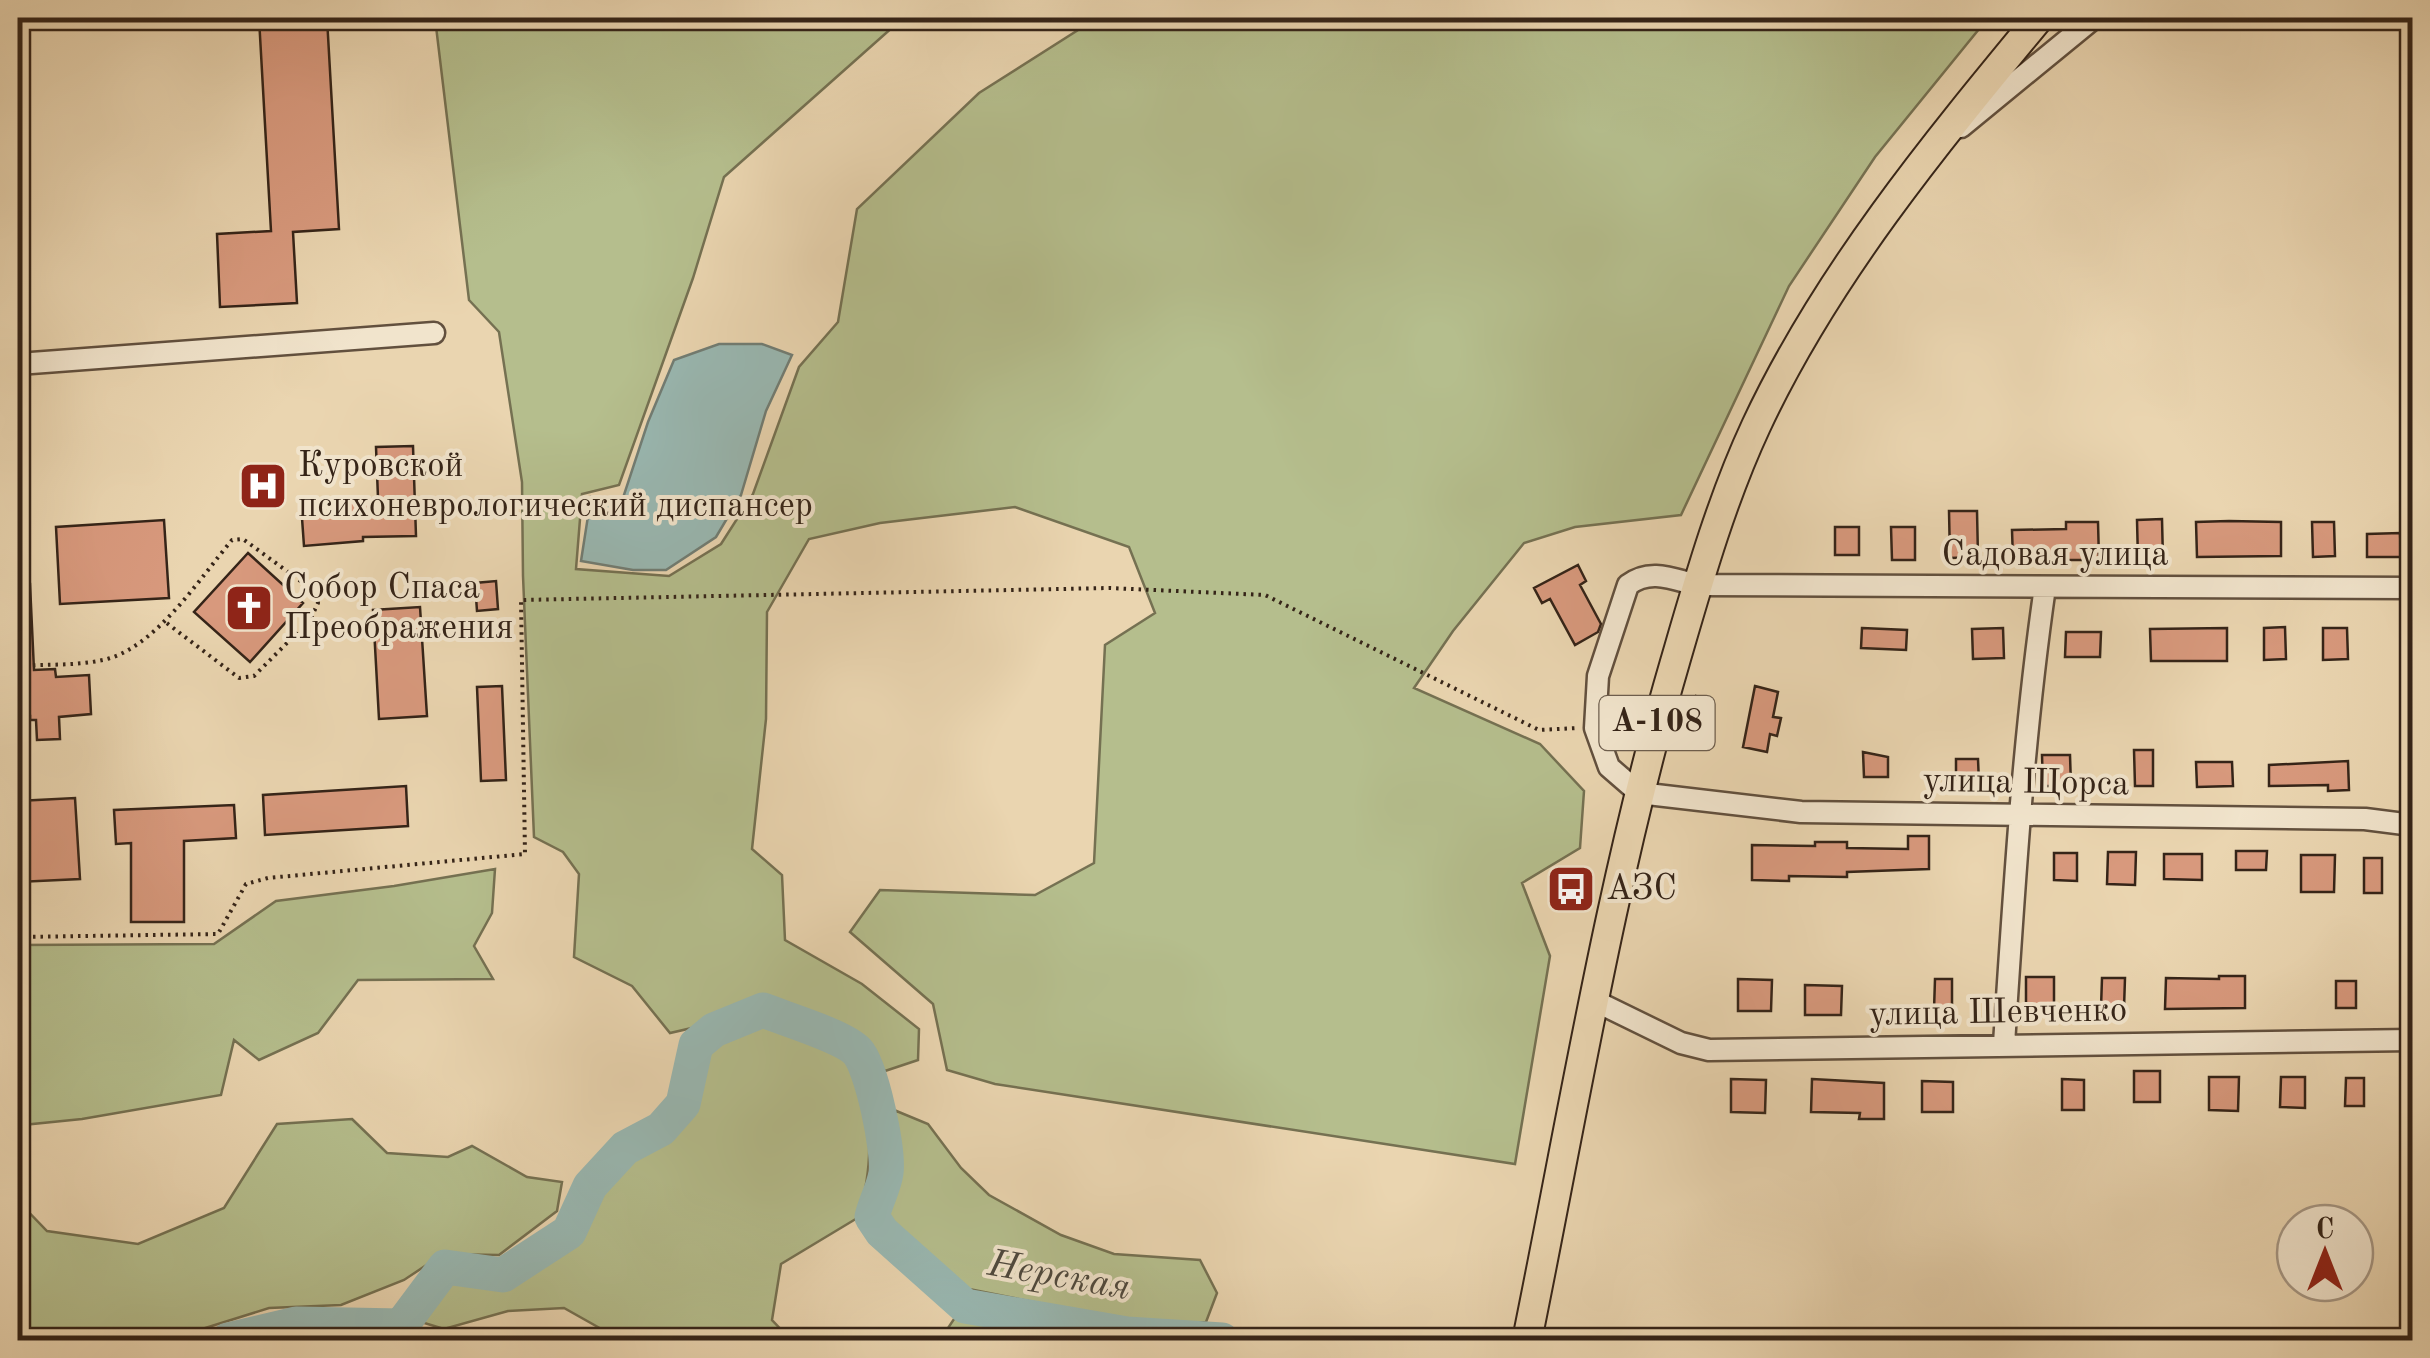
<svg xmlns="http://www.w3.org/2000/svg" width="2430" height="1358" viewBox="0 0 2430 1358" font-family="'Old Standard TT',serif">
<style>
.green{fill:#b5be8d;stroke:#757152;stroke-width:2.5}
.water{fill:#99b8b2;stroke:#717d74;stroke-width:2.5}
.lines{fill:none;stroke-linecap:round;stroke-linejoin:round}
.river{stroke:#99b8b2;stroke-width:35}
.building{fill:#d8997d;stroke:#352418;stroke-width:2.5}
.minor-casing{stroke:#62503e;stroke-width:25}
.highway-casing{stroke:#352418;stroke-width:32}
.path{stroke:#352418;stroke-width:4;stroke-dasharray:2.5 5;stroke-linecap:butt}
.minor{stroke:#f1e4cc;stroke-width:20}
.highway{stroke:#ead5b0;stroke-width:28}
.labels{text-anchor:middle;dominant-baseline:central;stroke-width:8;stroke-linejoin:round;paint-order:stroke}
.shield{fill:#f1e4cc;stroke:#6d5e4e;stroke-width:2.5}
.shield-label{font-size:32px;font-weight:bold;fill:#352418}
.poi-label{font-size:35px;fill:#352418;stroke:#f1e4cc;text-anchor:start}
.street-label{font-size:35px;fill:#352418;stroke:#f1e4cc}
.water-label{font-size:38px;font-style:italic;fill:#4e493e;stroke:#f1e4cc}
</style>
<rect width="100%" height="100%" fill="#ead5b0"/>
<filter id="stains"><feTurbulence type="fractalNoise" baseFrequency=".002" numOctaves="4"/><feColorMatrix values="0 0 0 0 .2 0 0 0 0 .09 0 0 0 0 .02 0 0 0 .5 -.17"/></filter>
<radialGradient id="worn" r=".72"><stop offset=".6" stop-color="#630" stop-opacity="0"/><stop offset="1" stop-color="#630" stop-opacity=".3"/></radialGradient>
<path class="green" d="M435 18H903L724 177 693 278 619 485 582 494 576 569 669 576 721 544 753 494 799 367 838 322 857 209 979 93 1097 18H1988L1875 157 1789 286 1681 515 1575 527 1524 543 1453 631 1414 688 1540 744 1584 791 1580 848 1522 883 1550 956 1515 1164 995 1084 947 1070 933 1004 850 932 880 890 1035 895 1094 863 1105 645 1155 613 1129 547 1015 507 880 523 809 539 767 612 766 719 752 849 782 875 785 940 862 984 919 1029 918 1060 885 1071 860 1044 755 998 696 1027 670 1033 632 986 574 957 579 874 563 852 534 837 523 576 522 482 499 332 469 300Z
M495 869 492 913 474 946 493 979 358 980 318 1033 259 1060 234 1040 221 1095 82 1119 23 1125 18 1132V945L214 944 276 901 394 886Z
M764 1023 849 1058C870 1125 877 1147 859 1217L781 1264 772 1320 791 1340H621L564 1308 508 1311 444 1329 421 1322 437 1293 454 1279 506 1285 575 1240 597 1190 631 1159 665 1141 683 1118 701 1081 707 1048Z
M894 1110 928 1124 961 1168 989 1195 1061 1235 1114 1254 1200 1260 1217 1293 1206 1322 1139 1323 969 1289 894 1229 883 1210 899 1181Z
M352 1119 387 1153 448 1157 472 1146 527 1177 562 1182 557 1211 499 1255 443 1254 404 1280 341 1305 269 1308 167 1340H26L18 1335V1201L47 1231 138 1244 224 1208 277 1124Z
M956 1316 1111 1340H940Z"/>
<path class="water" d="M719 344H762L792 355 766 411 741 495 716 537 666 570H633L581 561 591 497 622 501 648 422 674 360Z"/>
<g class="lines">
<path class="river" d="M228 1340 296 1324 401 1326 445 1267 503 1275 569 1232 590 1186 625 1148 661 1129 683 1104 696 1045 714 1030 763 1010C785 1019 843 1036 857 1051 872 1067 889 1151 886 1173 884 1187 875 1203 872 1217L882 1232 965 1306 1127 1334 1222 1340"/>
</g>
<path class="building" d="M259 18H327L339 229 293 232 297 303 220 307 217 234 271 231Z
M413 446 416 536 363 537V541L304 546 301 504 378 498 376 447Z
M1949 511H1977L1978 557 1950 558Z
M2162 519 2163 560H2138L2137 520Z
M164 520 169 598 60 604 56 527Z
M2229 521 2281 522V556L2197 557 2196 522Z
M2066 522H2098L2099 560H2013L2012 530 2066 529Z
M2312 522H2334L2335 556 2313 557Z
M1835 527H1859V555H1835Z
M1891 527H1915V560H1892Z
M2400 533 2401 557H2367V534Z
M248 553 303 603 250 662 194 612Z
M1578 565 1586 581 1580 585 1601 624 1598 632 1575 645 1550 599 1542 603 1534 588Z
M496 581 498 609 477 611 475 583Z
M18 584H30L34 670 55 669 56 677 89 675 91 714 59 717 60 739 37 740 36 720H30V716H18Z
M420 607 427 716 379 719 373 610Z
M2285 627 2286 659 2264 660V628Z
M1862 628 1907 630 1906 650 1861 648Z
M2003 628 2004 658 1973 659 1972 629Z
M2227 628V661H2151L2150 629Z
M2323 628H2347L2348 659 2323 660Z
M2066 632H2101L2100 657H2065Z
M502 686 506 780 481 781 477 687Z
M1755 686 1778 692 1773 717 1781 718 1777 736 1770 734 1767 752 1743 747Z
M2134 750H2153V786H2135Z
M1863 752 1888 757V777H1864Z
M2042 755H2070L2071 786H2043Z
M1956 759H1978L1979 783 1956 784Z
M2348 761 2349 790 2328 791V785L2269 786V765Z
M2196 762H2232L2233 786 2197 787Z
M406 786 408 826 265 835 263 795Z
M75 798 80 879 18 882V801Z
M234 805 236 838 184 841V922H131V843L116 844 114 810Z
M1908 836H1929V869L1847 872V877L1789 876V881L1752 880V845L1815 846V842H1847V848L1908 849Z
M2236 851H2267L2266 870H2236Z
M2108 852H2136L2135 885 2107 884Z
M2054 853H2077V881L2054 880Z
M2164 854H2202V880L2164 879Z
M2301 855H2335L2334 892H2301Z
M2364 858H2382V893H2364Z
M2219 976H2245V1008L2165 1009 2166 978 2219 979Z
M2026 977H2054V1011L2026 1010Z
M2102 978H2125L2124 1008H2101Z
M1738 979 1772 980 1771 1011H1738Z
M1935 979H1952V1011L1934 1010Z
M2336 981H2356V1008H2336Z
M1805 985 1842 986 1841 1015H1805Z
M2134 1071H2160V1102H2134Z
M2209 1077H2239L2238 1111 2209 1110Z
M2281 1077H2305V1108L2280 1107Z
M2346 1078H2364V1106H2345Z
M1731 1079 1766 1080 1765 1113 1731 1112Z
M1812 1079 1884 1083V1119H1859L1860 1113 1811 1112Z
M2062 1079 2084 1080V1110H2062Z
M1922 1081 1953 1082V1112H1922Z"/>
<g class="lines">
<g class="minor-casing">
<path id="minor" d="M1961 127 2094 18
M18 364 434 333
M2412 588 1697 585C1673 579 1650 568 1628 585L1598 676 1595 728 1609 767 1639 793 1801 812 2365 819 2412 825
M1595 1001 1681 1043 1709 1050 2412 1040
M2004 1044C2014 891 2023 739 2045 587"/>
</g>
<g class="highway-casing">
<path id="highway" d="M1527 1340C1573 1114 1610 884 1675 662 1698 583 1721 501 1756 426 1826 276 1934 145 2039 18"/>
</g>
<path class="path" d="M18 666C45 664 76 666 103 660 155 649 199 579 232 540L243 539 314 591 318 603 310 620 254 676 239 678 164 621
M1683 740 1697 695
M18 937 218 934 246 884 268 878 525 854 521 600 1109 588 1265 595 1539 730 1577 728
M1476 1334 1506 1340"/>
<use href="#minor" class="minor"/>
<use href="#highway" class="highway"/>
</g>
<defs>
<g id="hospital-square" transform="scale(2.5)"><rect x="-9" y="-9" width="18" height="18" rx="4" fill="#8f2418" stroke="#f1e4cc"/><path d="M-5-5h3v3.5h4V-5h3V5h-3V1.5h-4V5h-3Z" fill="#fff"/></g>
<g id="church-square" transform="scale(2.5)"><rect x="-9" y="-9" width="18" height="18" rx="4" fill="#8f2418" stroke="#f1e4cc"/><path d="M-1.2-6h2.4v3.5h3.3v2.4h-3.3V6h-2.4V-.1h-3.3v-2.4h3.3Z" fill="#fff"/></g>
<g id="bus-square" transform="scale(2.5)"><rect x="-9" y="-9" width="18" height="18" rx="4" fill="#8f2418" stroke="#f1e4cc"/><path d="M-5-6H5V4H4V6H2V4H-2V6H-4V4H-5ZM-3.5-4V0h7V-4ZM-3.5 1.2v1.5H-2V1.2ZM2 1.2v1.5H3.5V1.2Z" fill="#fff"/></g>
</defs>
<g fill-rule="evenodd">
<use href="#hospital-square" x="263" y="486"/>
<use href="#church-square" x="249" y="608"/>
<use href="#bus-square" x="1571" y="889"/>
</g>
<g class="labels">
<rect class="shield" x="1599.5" y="696" width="115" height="54" rx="8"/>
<g class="shield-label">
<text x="1657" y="723">А-108</text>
</g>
<g class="poi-label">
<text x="298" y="466">Куровской<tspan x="298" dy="40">психоневрологический диспансер</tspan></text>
<text x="284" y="588">Собор Спаса<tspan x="284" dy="40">Преображения</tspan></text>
<text x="1606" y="889">АЗС</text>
</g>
<g class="street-label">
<text x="2055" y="555">Садовая улица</text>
<text transform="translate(2026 783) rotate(1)">улица Щорса</text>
<text transform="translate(1998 1013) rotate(-1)">улица Шевченко</text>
</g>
<g class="water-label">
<text transform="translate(1059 1277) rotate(10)">Нерская</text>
</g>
</g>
<rect width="2430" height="1358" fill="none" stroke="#ead5b0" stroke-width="60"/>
<rect x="20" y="20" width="2390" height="1318" fill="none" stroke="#352418" stroke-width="5"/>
<rect x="30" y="30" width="2370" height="1298" fill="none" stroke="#352418" stroke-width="2.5"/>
<g transform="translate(2325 1253)"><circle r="48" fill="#f1e4cc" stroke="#a69784" stroke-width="2.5"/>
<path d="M0-8L18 38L0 25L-18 38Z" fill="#8f2418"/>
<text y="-15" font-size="28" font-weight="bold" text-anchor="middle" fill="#352418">С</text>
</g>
<rect width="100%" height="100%" filter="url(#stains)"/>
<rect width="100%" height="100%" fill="url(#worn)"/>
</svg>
